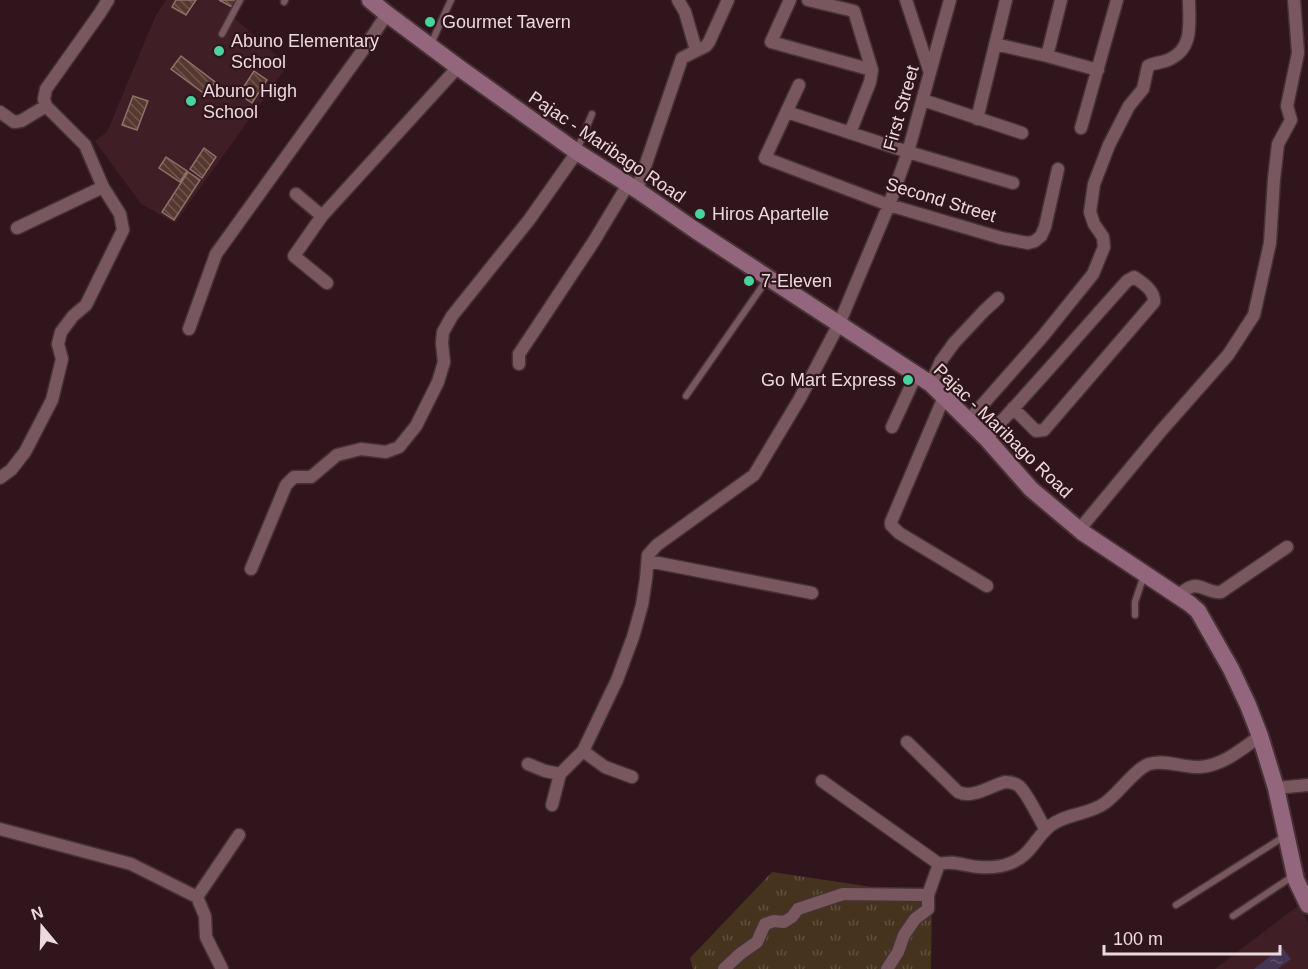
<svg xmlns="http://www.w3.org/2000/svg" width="1308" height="969" viewBox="0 0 1308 969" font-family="Arial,sans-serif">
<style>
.built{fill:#3f1e26}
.grass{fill:url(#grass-tufts)}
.water{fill:url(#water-ripples)}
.building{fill:url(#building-back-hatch);stroke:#907167;stroke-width:1.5}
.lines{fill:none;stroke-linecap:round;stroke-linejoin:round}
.lane-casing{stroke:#463236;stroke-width:9}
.street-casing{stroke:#463236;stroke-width:15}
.secondary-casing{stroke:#463236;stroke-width:20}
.lane{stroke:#78585e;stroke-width:6}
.street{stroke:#78585e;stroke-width:12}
.secondary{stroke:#94667d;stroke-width:16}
.poi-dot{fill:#48d49d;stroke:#30161c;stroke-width:2}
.labels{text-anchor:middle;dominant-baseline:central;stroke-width:4.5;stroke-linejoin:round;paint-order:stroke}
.poi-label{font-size:18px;fill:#ecd9dc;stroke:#30161c;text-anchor:start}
.street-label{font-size:18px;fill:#ecd9dc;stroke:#30161c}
</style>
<defs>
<pattern id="grass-tufts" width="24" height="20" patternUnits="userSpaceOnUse" patternTransform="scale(1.5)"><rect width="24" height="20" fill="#45331e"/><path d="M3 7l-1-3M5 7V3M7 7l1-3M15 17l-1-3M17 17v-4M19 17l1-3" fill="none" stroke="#60503e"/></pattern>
<pattern id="water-ripples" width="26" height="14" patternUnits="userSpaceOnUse" patternTransform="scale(1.5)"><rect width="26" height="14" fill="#443554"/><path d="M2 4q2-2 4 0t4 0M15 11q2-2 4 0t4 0" fill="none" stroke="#5f526c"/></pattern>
<pattern id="building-back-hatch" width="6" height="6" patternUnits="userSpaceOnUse" patternTransform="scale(1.5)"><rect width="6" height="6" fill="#553930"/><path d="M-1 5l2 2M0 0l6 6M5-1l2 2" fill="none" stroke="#6e554d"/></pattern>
</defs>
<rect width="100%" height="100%" fill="#30161c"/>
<path class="built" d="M166 0H246L234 18 288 65 175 223 141 204 95 141 107 132 155 17Z
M1299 905 1308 923V969H1215Z"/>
<path class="grass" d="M772 872 932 896 931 969H693L690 958Z"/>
<path class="water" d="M1282 947 1291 959 1278 969H1254Z"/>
<path class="building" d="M176 0H196L186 15 172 7Z
M219 0H238L234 8Z
M181 56 215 82 206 95 171 69Z
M254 71 267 80 252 103 239 94Z
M133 96 148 101 137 130 122 125Z
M204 148 216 157 202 178 190 169Z
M166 157 187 171 180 182 159 168Z
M188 172 200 180 174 220 162 212Z"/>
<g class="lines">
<g class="lane-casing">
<path id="lane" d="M284 2 285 0
M222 34 240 0
M430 46 451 0
M577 150 592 114
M686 396 768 278
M1135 615V602L1144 575
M1176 905 1285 836
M1233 916 1293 876"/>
</g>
<g class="street-casing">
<path id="street" d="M678 0 685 12 696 50
M790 0 771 42 872 70
M808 0 854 11 872 70 870 82 850 133
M906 0 930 73
M995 44 1047 56 1098 70
M1047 56 1061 0
M799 85 765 158 889 205 1001 238 1028 243 1035 241 1041 236 1045 227 1058 169
M923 100 1022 133
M0 112 14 122 21 121 46 106
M787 112 908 152 1013 183
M977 119 1006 0
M1081 128 1117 0
M637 190 682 58 706 46 709 42 728 0
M296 194 322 216
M17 228 103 187
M327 283 294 256 322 216 458 67
M189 329 216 254 363 50 387 14
M519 364V354L594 241 627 186
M931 384 941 361 954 343 984 311 998 298
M944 397 891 522V525L899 533 987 586
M968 421 1043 336 1093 274 1104 247 1103 237 1094 224 1090 212 1094 184 1109 145 1129 106 1143 89 1148 66C1155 62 1163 63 1170 59 1194 48 1189 22 1189 0
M892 427 916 375
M986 438C1034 387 1080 333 1127 281L1134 277C1143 283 1155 291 1154 302L1044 430 1036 431 1013 408
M0 478 11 470 25 452 52 400 62 359 58 344 61 332 73 316 86 305 123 230 120 214 103 187 85 145 46 106 44 99 46 89 100 13 108 0
M1079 530 1161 431 1228 355 1254 315 1270 243 1274 179 1278 144 1291 120 1287 106 1298 53 1294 0
M648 561 812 593
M251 569 286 485 294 477H311L337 455 361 449 386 452 399 447 416 426 438 382 444 362 442 343 443 332 452 316 529 220 577 152
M1178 596C1182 593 1186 588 1191 587 1200 583 1210 594 1221 592L1287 547
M907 742 958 792C973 799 990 786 1005 782 1010 782 1015 783 1019 786 1028 794 1039 819 1046 830
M583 751 605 767 632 777
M528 764 545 771 560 774
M822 781 939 864C953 860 965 866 979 867 990 868 1001 867 1011 863 1031 855 1035 838 1050 826 1066 813 1089 815 1105 803 1118 794 1136 768 1149 764 1165 759 1184 768 1200 767 1222 766 1242 749 1260 736
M1276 788 1308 785
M552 805 560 774 583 751 617 680 633 637 642 605 646 579 648 555 657 545 754 475 799 400 839 324 889 205 908 152 950 0
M0 829 131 864 197 897 205 916 206 937 222 969
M197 897 239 835
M724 969 740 954 757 942 765 924 774 921 784 922 792 917 798 909 843 894 928 895 939 864
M887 969 898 952 904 935 915 919 928 909V895"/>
</g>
<g class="secondary-casing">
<path id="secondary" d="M370 0 387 14 458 67 577 152 637 190 695 230 931 384 986 438 1031 489 1082 532 1190 604 1198 611 1231 669 1248 705 1260 736 1276 788 1296 880 1308 905"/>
</g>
<use href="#lane" class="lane"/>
<use href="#street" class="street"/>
<use href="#secondary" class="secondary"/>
</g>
<g class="poi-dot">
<circle cx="430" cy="22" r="6"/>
<circle cx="219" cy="51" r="6"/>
<circle cx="191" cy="101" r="6"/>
<circle cx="700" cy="214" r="6"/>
<circle cx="749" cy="281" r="6"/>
<circle cx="908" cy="380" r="6"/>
</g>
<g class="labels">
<g class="poi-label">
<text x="442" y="22">Gourmet Tavern</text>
<text x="231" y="41">Abuno Elementary<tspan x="231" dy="21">School</tspan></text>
<text x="203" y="91">Abuno High<tspan x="203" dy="21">School</tspan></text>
<text x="712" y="214">Hiros Apartelle</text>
<text x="761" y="281">7-Eleven</text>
<text x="896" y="380" text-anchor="end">Go Mart Express</text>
</g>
<g class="street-label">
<text transform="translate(901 108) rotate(-74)">First Street</text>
<text transform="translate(607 147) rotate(34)">Pajac - Maribago Road</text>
<text transform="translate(941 200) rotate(17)">Second Street</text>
<text transform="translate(1003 431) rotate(44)">Pajac - Maribago Road</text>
</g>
</g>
<g transform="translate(42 927) rotate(341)" stroke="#30161c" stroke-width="4.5" paint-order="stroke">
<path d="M0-4.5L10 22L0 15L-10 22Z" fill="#ecd9dc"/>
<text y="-9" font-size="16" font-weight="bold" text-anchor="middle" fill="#ecd9dc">N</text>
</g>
<path d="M1104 945v9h176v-9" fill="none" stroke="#ecd9dc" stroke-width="3"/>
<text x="1113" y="945" font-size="18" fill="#ecd9dc" stroke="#30161c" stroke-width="4.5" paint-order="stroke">100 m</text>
</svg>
